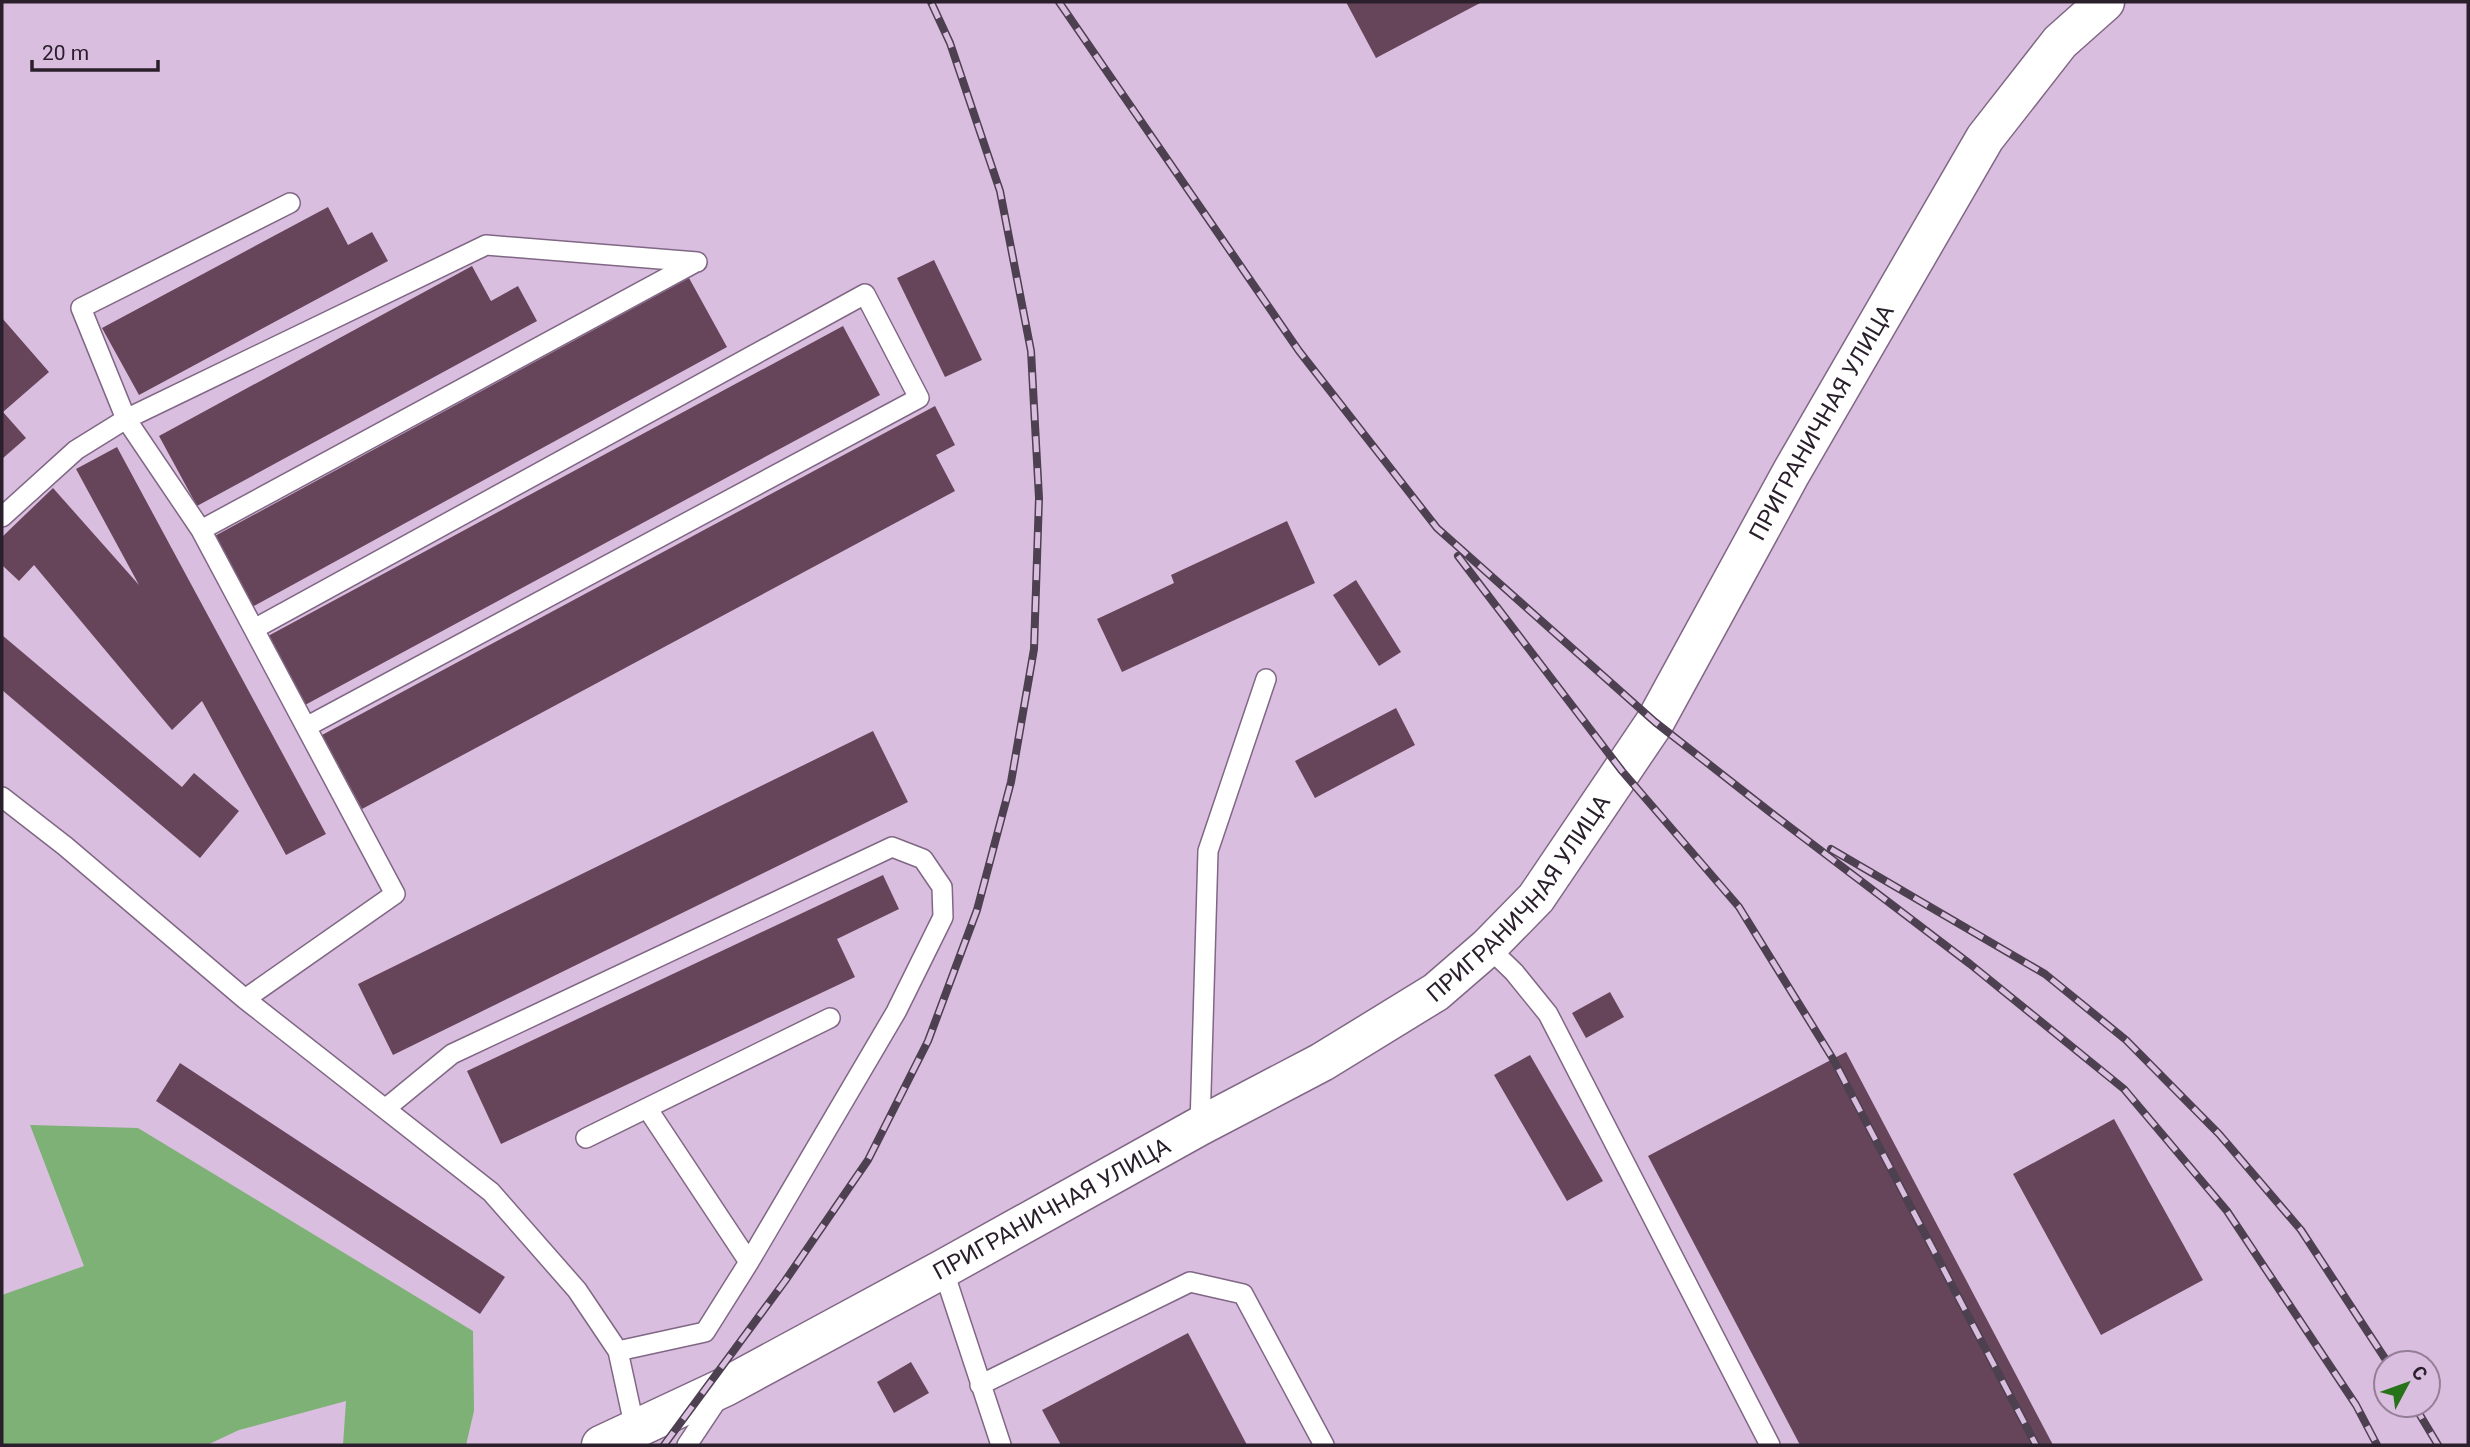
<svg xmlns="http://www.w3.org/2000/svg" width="2470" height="1447" viewBox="0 0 2470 1447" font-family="Roboto,sans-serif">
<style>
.green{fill:#7db175}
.building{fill:#66455a}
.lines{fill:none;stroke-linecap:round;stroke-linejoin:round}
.lane-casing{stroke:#806785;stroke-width:22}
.street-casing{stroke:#806785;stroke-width:41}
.lane{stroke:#fff;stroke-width:19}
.street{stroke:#fff;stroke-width:38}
.rail-casing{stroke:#4d4050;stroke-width:8}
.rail{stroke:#dabedf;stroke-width:5;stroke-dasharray:16;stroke-linecap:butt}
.labels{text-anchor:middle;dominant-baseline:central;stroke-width:7;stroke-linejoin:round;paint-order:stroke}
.street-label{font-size:23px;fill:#2a202c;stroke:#dabedf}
</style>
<rect width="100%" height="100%" fill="#dabedf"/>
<path class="green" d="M30 1125 138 1128 473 1331 474 1411 466 1445H343L346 1401 239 1430 207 1445H2V1295L84 1266Z"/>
<path class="building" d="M1346 2H1482L1376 58Z
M328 207 348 245 372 232 388 261 139 395 102 328Z
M934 260 982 360 945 377 897 278Z
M472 266 491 301 518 286 537 321 197 506 159 436Z
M689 278 727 347 252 607 213 537Z
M2 318 49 372 3 412 26 438 2 459Z
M843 326 880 395 305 705 268 636Z
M935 406 955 445 936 455 955 491 362 809 322 735Z
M117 447 326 834 286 855 202 701 172 730 34 565 19 581 2 565V537L53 488 139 585 76 469Z
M1287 521 1315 583 1122 672 1097 619 1174 583 1171 575Z
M1356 580 1401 652 1379 666 1333 595Z
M2 635 182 787 194 773 239 811 200 858 2 690Z
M1396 708 1415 745 1315 798 1295 761Z
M873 731 908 802 393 1055 358 984Z
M883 875 899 909 837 939 855 977 501 1144 467 1071Z
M1610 992 1624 1017 1586 1038 1572 1013Z
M1846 1052 2053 1445H1800L1648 1156Z
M1530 1055 1603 1181 1567 1201 1494 1075Z
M180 1063 505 1277 480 1314 156 1101Z
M2114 1119 2203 1280 2101 1335 2013 1174Z
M1188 1333 1247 1445H1061L1042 1410Z
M911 1362 929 1393 894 1413 877 1382Z"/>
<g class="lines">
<g class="lane-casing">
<path id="lane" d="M2 517 76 450 126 419 486 245 697 262
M201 530 696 262
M254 629 865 294 919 398 306 727
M2 797 65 846 245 999 491 1192 577 1290 618 1351 635 1429
M1488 947 1514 972 1548 1014 1770 1445
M245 999 395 894 201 530 126 419 81 308 290 203
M647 1108 749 1262
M385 1109 452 1054 892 847 923 859 942 887 943 917 896 1012 749 1262 705 1332 618 1351
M1200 1126 1208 851 1266 679
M586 1138 830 1018
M943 1269 1001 1445
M980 1385 1190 1282 1243 1294 1324 1445
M687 1445 719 1397"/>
</g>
<g class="street-casing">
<g id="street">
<path id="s1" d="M601 1445 725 1387 943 1269 1200 1126 1322 1062 1436 992 1488 947 1536 898 1655 722 1791 473 1985 138 2060 42 2105 2"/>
</g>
</g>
<use href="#lane" class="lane"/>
<use href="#street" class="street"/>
<g class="rail-casing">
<path id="rail" d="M1059 2 1299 351 1437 528 1655 722 1770 812 1970 964 2124 1089 2227 1211 2356 1405 2377 1445
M1458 556 1622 771 1739 907 1833 1059 2036 1445
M1831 849 2045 974 2126 1040 2219 1134 2301 1230 2388 1363
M2414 1405 2438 1445
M664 1445 785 1281 868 1160 928 1041 977 910 1011 782 1034 649 1039 498 1031 351 1000 191 950 43 931 2"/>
</g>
<use href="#rail" class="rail"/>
</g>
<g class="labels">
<g class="street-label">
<text stroke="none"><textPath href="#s1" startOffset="1643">ПРИГРАНИЧНАЯ УЛИЦА</textPath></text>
<text stroke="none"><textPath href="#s1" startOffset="1076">ПРИГРАНИЧНАЯ УЛИЦА</textPath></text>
<text stroke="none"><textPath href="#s1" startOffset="509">ПРИГРАНИЧНАЯ УЛИЦА</textPath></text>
</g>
</g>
<rect width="2470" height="1447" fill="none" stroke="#2a202c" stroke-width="7"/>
<g transform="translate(2407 1384) rotate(49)"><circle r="33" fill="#dabedf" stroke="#947f97" stroke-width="2"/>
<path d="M0-5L12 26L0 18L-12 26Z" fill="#277319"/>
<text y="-10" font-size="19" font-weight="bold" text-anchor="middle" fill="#2a202c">С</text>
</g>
<path d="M32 60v10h126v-10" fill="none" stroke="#2a202c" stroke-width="3.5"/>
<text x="42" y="60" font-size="21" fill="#2a202c" stroke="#dabedf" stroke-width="5" paint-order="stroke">20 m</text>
</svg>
